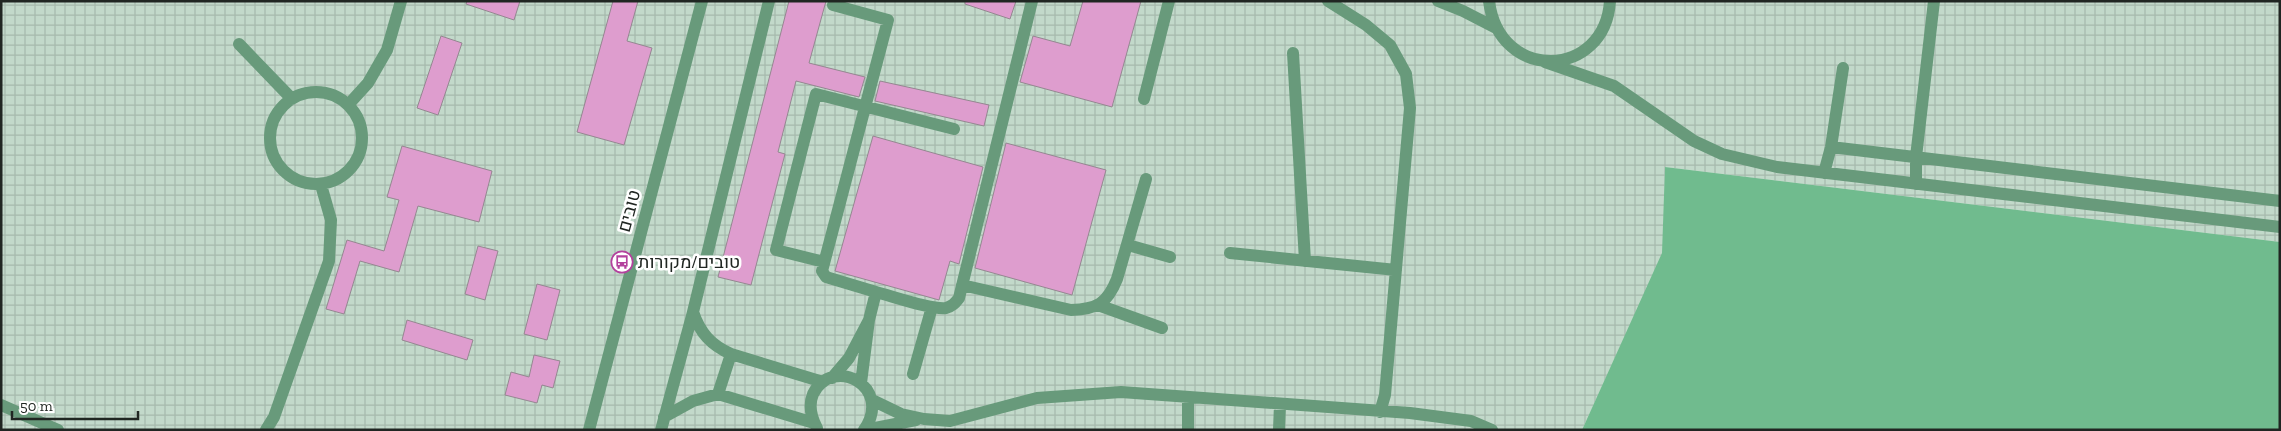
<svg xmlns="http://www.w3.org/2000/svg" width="2281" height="431" viewBox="0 0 2281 431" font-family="'Zilla Slab',Heebo,serif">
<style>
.industrial{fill:url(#industrial-grid)}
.water{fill:#70bb8e}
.building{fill:#de9dce;stroke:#958791}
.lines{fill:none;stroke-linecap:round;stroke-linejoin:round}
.minor{stroke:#689a7b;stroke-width:12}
.labels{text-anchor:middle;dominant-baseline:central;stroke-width:5;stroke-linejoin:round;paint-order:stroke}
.street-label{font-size:18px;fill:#202622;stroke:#fff}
.poi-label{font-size:18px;fill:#202622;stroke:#fff;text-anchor:start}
</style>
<defs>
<pattern id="industrial-grid" width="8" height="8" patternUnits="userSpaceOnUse" patternTransform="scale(1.25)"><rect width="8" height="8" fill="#c2d9ca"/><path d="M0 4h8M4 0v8" fill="none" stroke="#a6baad"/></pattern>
</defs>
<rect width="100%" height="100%" fill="#d3e3d8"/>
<path class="industrial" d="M1 1H2280V242L1665 167 1663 253 1582 430H1Z"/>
<path class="water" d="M1665 167 2280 242V430H1582L1662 253Z"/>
<path class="building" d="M467 1H520L514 20 466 4Z
M613 1H638L627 41 652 48 624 145 577 132Z
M789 1H826L809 63 865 77 859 97 796 81 778 152 785 154 751 285 718 277Z
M965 1H1016L1010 19 965 4Z
M1083 1H1141L1112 107 1020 82 1033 36 1070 46Z
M441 36 462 43 438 115 417 108Z
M880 81 989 105 984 126 875 101Z
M873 136 983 167 959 264 950 261 939 300 835 271Z
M1006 143 1106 170 1072 295 975 268Z
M402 146 492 171 479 222 418 206 399 272 360 261 344 314 326 309 347 240 384 251 399 200 387 197Z
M478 246 498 251 485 300 465 294Z
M537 284 560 290 547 340 524 334Z
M407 320 473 340 467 360 402 340Z
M534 355 560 361 553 388 542 385 537 403 505 395 511 372 529 377Z"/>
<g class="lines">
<path class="minor" d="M1328 1 1366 25 1390 45 1406 74 1410 108 1385 395 1380 412
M1438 1 1463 11 1496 28
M1489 1C1499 83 1605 79 1610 1
M833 5 888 20 822 271 826 277 876 292
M239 44 292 99
M1293 53 1305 261
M1545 62 1614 86 1694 141 1722 154 1777 167 2280 227
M270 138a46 46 0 1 1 92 0a46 46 0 1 1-92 0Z
M1144 99 1169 1
M348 105 368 83 387 50 401 1
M1831 147 2280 201
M1824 173 1831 147 1843 68
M1916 184V157L1934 1
M1128 245 1170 257
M1230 253 1396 270
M824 262 776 250 816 94 954 129
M962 285 1071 310C1097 309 1107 304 1117 279L1146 179
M1098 305 1162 328
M693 312C700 333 711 345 731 354L823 382
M869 320 876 292C892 296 932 310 946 308 953 306 955 303 959 298L1032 1
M913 374 932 307
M832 378 849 358 869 320 861 383
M718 394 731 354
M1188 397V430
M872 400 901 414 924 419 950 421 1037 398 1121 392 1410 413 1471 421 1492 430
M1 405 58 430
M664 417 693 401 718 394 814 423
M817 428C811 417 808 406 813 394 833 354 894 387 864 430
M266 430 274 417 329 261 331 220 321 185
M589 430 702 1
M661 430 693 312 769 1
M865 430 916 420
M1279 430 1280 404"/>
</g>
<defs>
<g id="bus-ring" transform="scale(1.125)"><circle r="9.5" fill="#fff" stroke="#b3419d" stroke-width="1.5"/><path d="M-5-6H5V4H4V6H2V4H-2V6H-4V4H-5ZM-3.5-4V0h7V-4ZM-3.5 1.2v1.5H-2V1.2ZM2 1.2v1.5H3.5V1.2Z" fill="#b3419d"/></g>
</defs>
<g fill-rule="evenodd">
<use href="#bus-ring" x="622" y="262"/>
</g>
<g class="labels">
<g class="street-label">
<text transform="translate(629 211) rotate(-75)">טובים</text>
</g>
<g class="poi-label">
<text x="638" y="262">טובים/מקורות</text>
</g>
</g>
<rect width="2281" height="431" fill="none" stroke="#202622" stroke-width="5"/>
<path d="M12 411v8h126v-8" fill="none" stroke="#202622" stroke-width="2.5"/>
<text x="20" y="411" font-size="15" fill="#202622" stroke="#ffffff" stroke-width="4" paint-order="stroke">50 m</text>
</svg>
